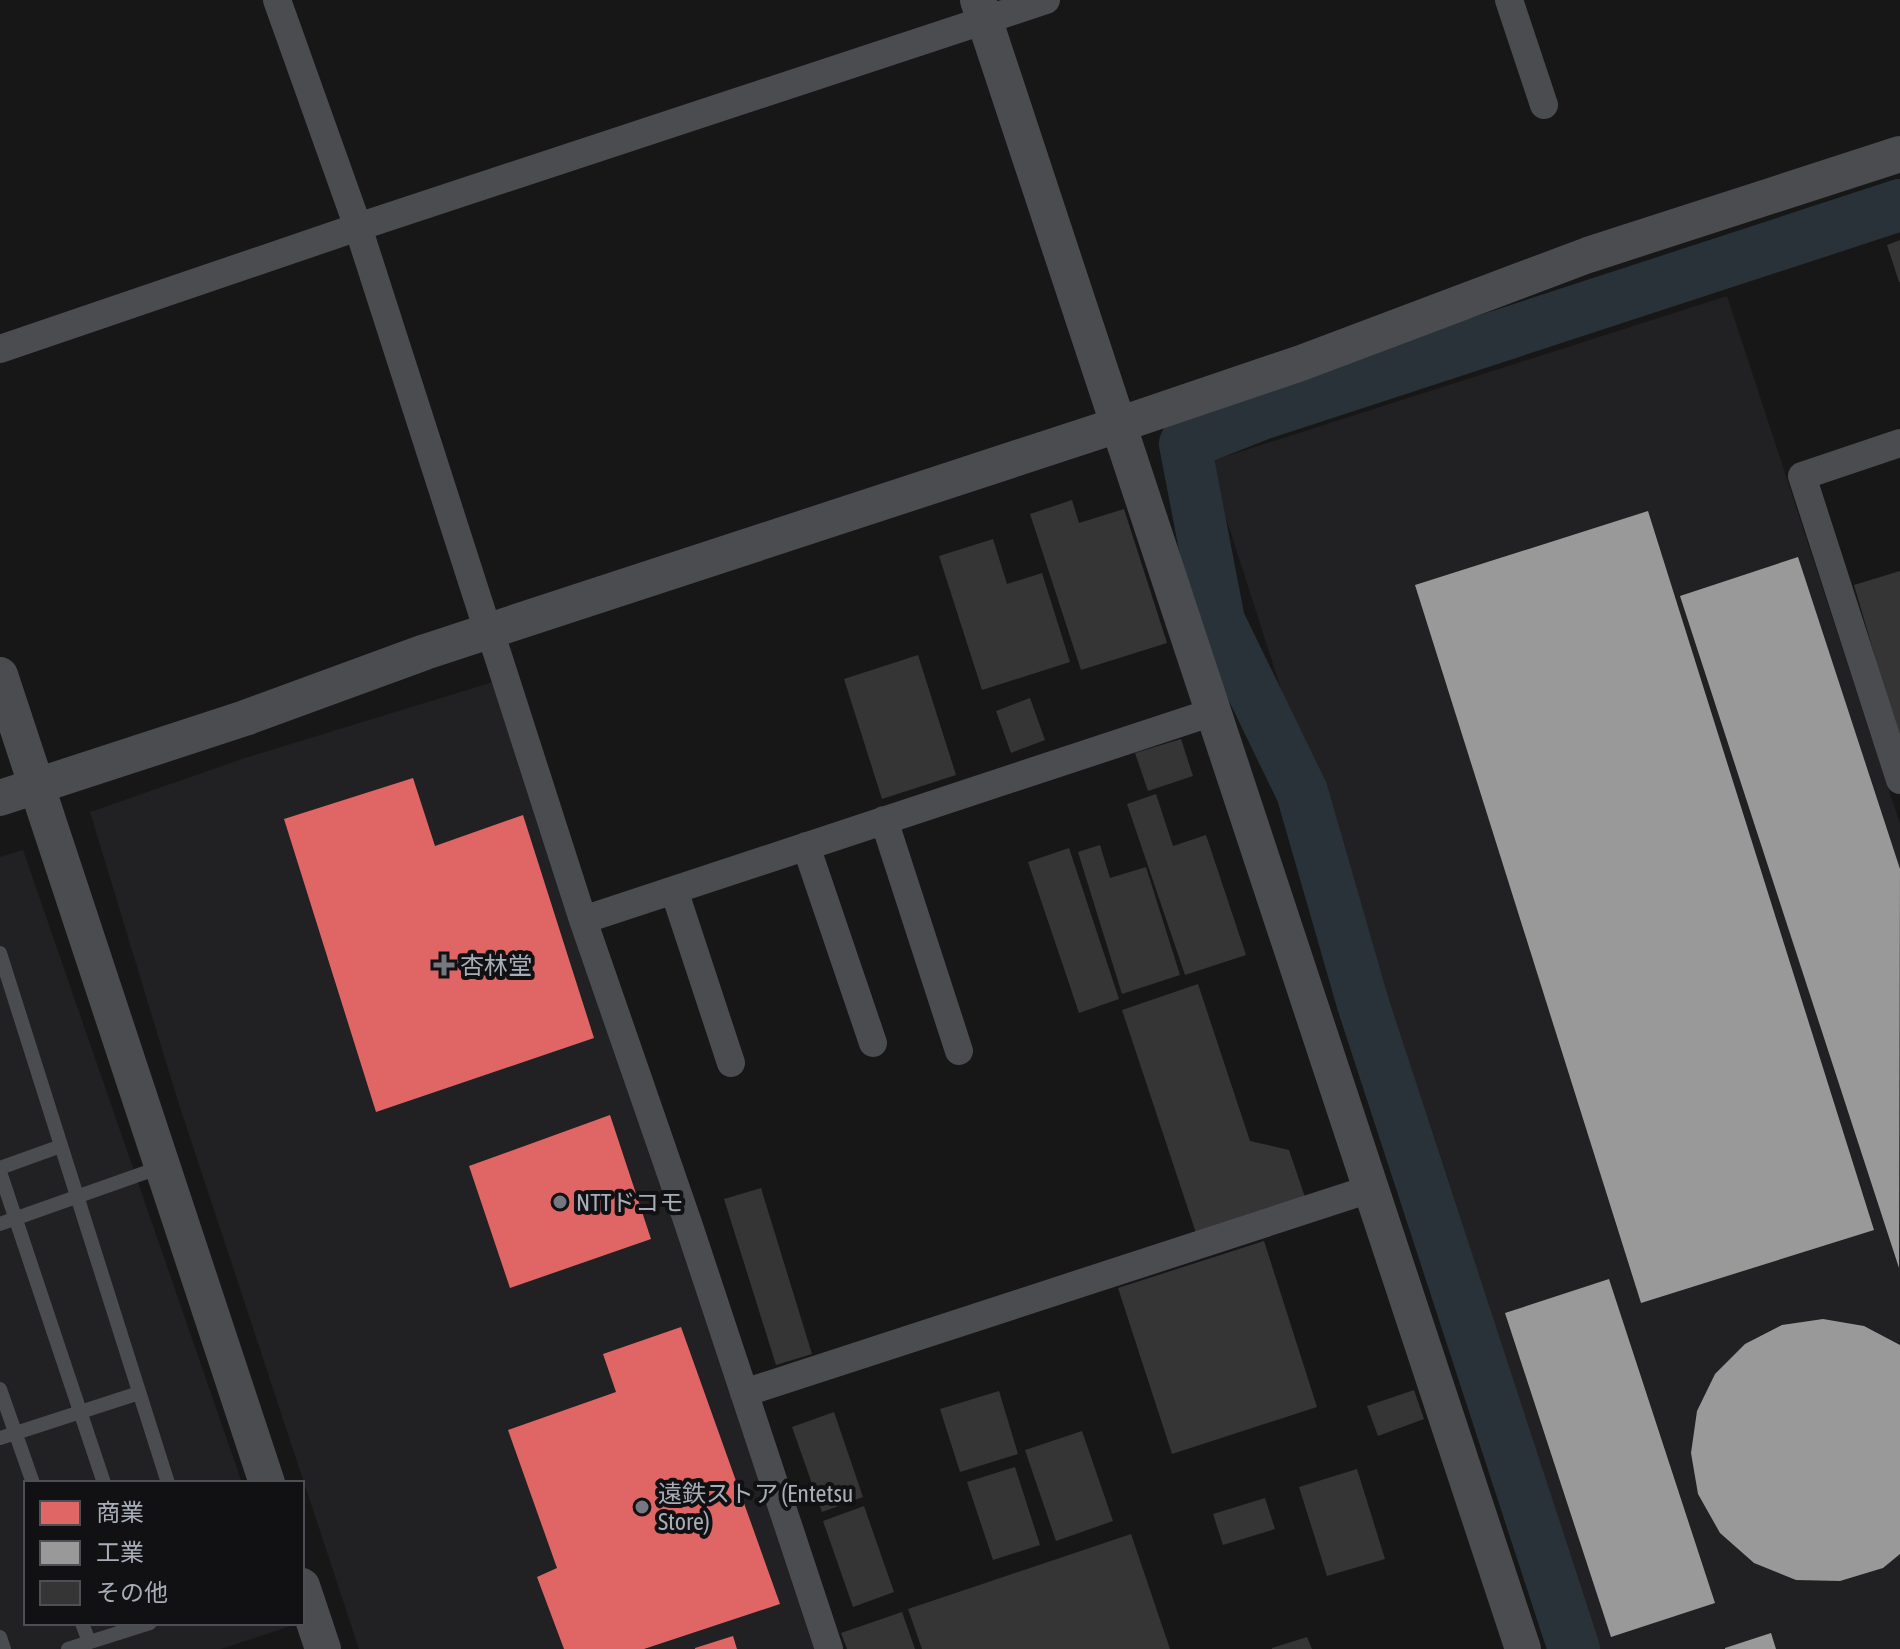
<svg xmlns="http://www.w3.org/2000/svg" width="1900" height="1649" viewBox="0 0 1900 1649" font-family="'Asap Condensed','Noto Sans JP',sans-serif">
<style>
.built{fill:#212123}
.shops{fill:#e06666}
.industry{fill:#999}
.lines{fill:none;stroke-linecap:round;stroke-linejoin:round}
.river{stroke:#2a3239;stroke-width:52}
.building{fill:#353536}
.service{stroke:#4b4c50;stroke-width:14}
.minor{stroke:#4b4c50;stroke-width:28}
.tertiary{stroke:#4b4c50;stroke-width:36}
.poi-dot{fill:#757880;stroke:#111113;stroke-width:3}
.labels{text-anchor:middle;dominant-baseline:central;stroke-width:8;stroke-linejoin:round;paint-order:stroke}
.poi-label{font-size:24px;fill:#a8adb8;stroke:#111113;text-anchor:start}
</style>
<rect width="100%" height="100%" fill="#171717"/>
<path class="built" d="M1727 296 1900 824V1649H1590L1208 462Z
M493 682 818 1649H359L176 1095 90 812 245 758Z
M23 850 242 1483H26V1623H290L291 1626 221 1649H0V857Z"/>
<path class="shops" d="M413 778 435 846 523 815 594 1038 376 1112 284 819Z
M610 1115 651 1239 510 1288 469 1166Z
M681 1327 780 1604 644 1649H564L537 1577 557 1568 508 1430 616 1392 603 1354Z
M733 1636 737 1649H695V1648Z"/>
<path class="industry" d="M1648 511 1874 1230 1641 1303 1415 585Z
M1798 557 1900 869 1899 1268 1680 596Z
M1609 1279 1715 1603 1611 1637 1505 1313Z
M1823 1319 1864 1326 1900 1345V1554L1883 1568 1840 1581 1796 1580 1754 1563 1720 1533 1698 1494 1691 1453 1697 1411 1715 1374 1745 1344 1782 1325Z
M1771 1633 1776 1649H1725V1648Z"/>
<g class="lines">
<path class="river" d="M1574 1649 1363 1004 1302 792 1219 621 1185 444 1261 414 1900 205"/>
</g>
<path class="building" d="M1900 240V282H1899L1887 245Z
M1072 500 1079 523 1124 509 1167 643 1081 670 1030 514Z
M993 539 1007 584 1042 573 1070 662 982 690 939 556Z
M1900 571V739H1899L1854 585Z
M918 655 956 775 882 799 844 679Z
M1030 698 1045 740 1011 753 996 711Z
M1181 739 1193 776 1148 791 1135 753Z
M1156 794 1173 846 1206 835 1246 955 1185 975 1127 804Z
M1100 845 1110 878 1146 867 1180 975 1122 994 1078 852Z
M1069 848 1119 999 1079 1013 1028 862Z
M1198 984 1250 1141 1289 1150 1305 1197 1196 1233 1122 1010Z
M761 1188 812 1354 776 1365 724 1199Z
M1264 1241 1317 1407 1172 1454 1118 1288Z
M1414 1390 1424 1419 1378 1436 1367 1406Z
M999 1391 1018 1454 960 1472 940 1409Z
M834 1412 863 1497 822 1512 792 1427Z
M1082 1431 1113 1521 1056 1541 1025 1450Z
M1015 1467 1040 1545 993 1560 967 1482Z
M1357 1469 1385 1559 1327 1576 1299 1487Z
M1265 1498 1275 1529 1223 1545 1213 1514Z
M864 1506 894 1592 853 1607 823 1521Z
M1131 1534 1170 1649H922L908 1609Z
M902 1612 915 1649H847L841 1633Z
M1307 1637 1312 1649H1272V1648Z"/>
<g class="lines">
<path class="service" d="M0 953 168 1483
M0 1168 61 1146
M0 1172 104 1483
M0 1224 161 1167
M0 1389 33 1483
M0 1438 139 1393
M82 1623 89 1642
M0 1637 4 1649
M68 1649 150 1623"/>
<path class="minor" d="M277 0 358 227 488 631
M1509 0 1544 105
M0 349 358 227 1046 0
M1900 443 1802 476 1900 780
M490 631 583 920 688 1223 829 1649
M884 820 959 1051
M806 846 873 1043
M674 890 731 1063
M583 920 1213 712
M744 1393 1370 1189"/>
<path class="tertiary" d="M978 0 1523 1649
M0 675 267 1483
M0 798 245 718 425 652 1118 425 1301 363 1588 255 1900 154
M302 1586 323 1649"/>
</g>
<g class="poi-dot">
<path d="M440 953h8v8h8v8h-8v8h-8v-8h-8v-8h8z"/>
<circle cx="560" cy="1202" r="8"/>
<circle cx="642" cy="1507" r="8"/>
</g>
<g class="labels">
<g class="poi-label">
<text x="460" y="965">杏林堂</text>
<text x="576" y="1202">NTTドコモ</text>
<text x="658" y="1493">遠鉄ストア (Entetsu<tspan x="658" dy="28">Store)</tspan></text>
</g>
</g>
<rect x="24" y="1481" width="280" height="144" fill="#111113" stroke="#4d4f55" stroke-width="2"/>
<rect x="40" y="1501" width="40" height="24" fill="#e06666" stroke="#4d4f55" stroke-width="2"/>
<text x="96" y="1521" font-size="24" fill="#a8adb8">商業</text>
<rect x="40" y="1541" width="40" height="24" fill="#999999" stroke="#4d4f55" stroke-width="2"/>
<text x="96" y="1561" font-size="24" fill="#a8adb8">工業</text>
<rect x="40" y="1581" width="40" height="24" fill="#353536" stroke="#4d4f55" stroke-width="2"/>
<text x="96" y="1601" font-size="24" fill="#a8adb8">その他</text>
</svg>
